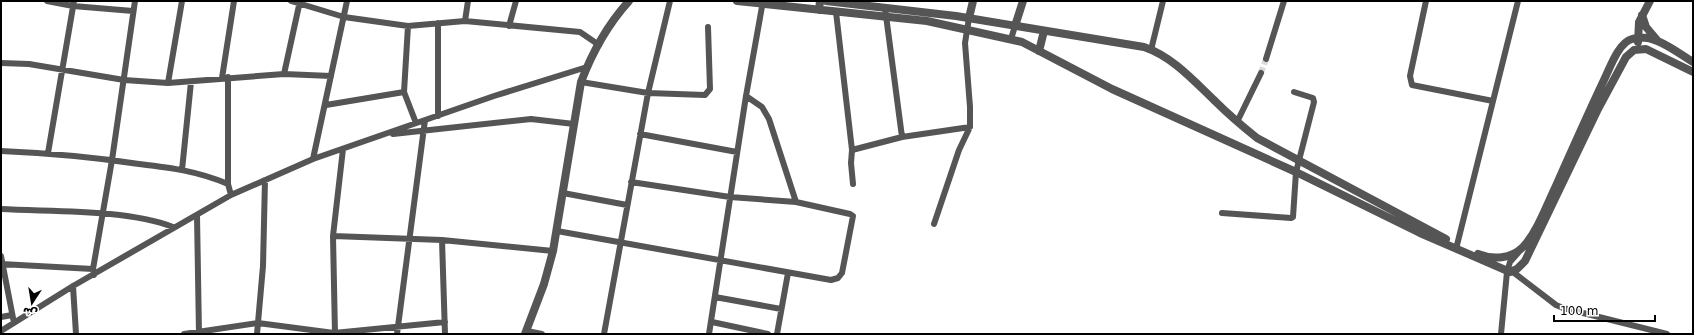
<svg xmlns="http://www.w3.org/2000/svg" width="1694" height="335" viewBox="0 0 1694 335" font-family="'DejaVu Sans','Noto Naskh Arabic',sans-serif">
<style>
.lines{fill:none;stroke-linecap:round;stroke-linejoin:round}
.minor-tunnel{stroke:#d9d9d9;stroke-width:6;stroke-dasharray:6 3;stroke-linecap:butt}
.minor{stroke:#555;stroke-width:6}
.tertiary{stroke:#555;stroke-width:8}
</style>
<rect width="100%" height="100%" fill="#fff"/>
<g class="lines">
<path class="minor-tunnel" d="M1261 73 1266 59"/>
<path class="minor" d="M47 1 73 6 133 11
M291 1 344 17 408 26 465 21 580 32 599 45
M1426 1 1410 76 1412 85 1493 101
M885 8 902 137
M836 12 852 150 851 163 853 184
M465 21 468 1
M509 26 516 1
M1011 39 1015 26
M1151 50 1163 1
M1266 59 1284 1
M1 63 29 64 124 80 168 83 284 74 331 76
M284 74 300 1
M228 77V184
M222 78 234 1
M581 82 648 93 705 95 710 89 708 27
M168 83 182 1
M404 92 408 26
M746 96 762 107 769 119 796 202
M326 105 404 92 416 123
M438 116V23
M1237 122 1261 73
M393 134 531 119 574 124
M640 134 737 152
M852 150 902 137 970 127
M1 151C47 153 93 157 139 164 172 168 197 171 228 184L231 195
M48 153 74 1
M313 159 347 1
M182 170 191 82
M563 193 627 205
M1 209C53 212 126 209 173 227
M1222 213 1291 218 1293 217 1296 172 1314 102 1313 98 1294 92
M197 215 199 334
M934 224 959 150 970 127V107L965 43 969 18
M557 231 831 280 838 278 842 273 853 216 850 214 796 202 730 197 631 182
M333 236 442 240 553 251
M442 240 445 334
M1456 249 1518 1
M1 256 14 323
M1 264 93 269
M1513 272 1556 305 1563 308 1667 334
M94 275 93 269 112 160 135 1
M73 286 76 334
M715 297 781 309
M1 317 12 315
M712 322 768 334
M1 331 73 286 231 195 313 159 494 96 587 67
M527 331 542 334
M184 334 258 323 334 333 445 322
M257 334 263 266 265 180
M335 334 333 236 343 149
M397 334 425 120
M604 334 648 93 670 1
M709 334 746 96 763 1
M777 334 788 273
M1501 334 1507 272 1510 262 1518 253"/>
<path class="tertiary" d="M737 1 927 21 1022 42 1112 89 1296 172 1420 233 1510 272 1517 269 1525 261 1598 109 1626 57 1634 50 1646 49 1693 72
M826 1 956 16 1144 47C1173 57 1193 80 1215 101 1228 114 1242 126 1257 138L1446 239
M819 10 820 1
M1642 15 1646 27 1657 40
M969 18 973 1
M1015 26 1023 1
M1638 42 1639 22 1650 1
M1039 51 1044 31
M1478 254C1493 260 1511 259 1523 247 1537 232 1546 207 1555 188 1571 152 1587 116 1604 80 1610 68 1618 43 1632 39 1653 32 1676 52 1693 62
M525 334 544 284 553 251 581 82C592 53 609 23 629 1"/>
</g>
<rect width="1694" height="335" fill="none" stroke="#000000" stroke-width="4"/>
<g transform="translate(32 303) rotate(192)" stroke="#ffffff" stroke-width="3" paint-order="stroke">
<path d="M0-3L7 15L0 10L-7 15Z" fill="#000000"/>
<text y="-6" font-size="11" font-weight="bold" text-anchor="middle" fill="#000000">ش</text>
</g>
<path d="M1554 315v6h101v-6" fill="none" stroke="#000000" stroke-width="2"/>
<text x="1560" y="315" font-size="12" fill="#000000" stroke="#ffffff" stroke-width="3" paint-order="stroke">100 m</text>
</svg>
